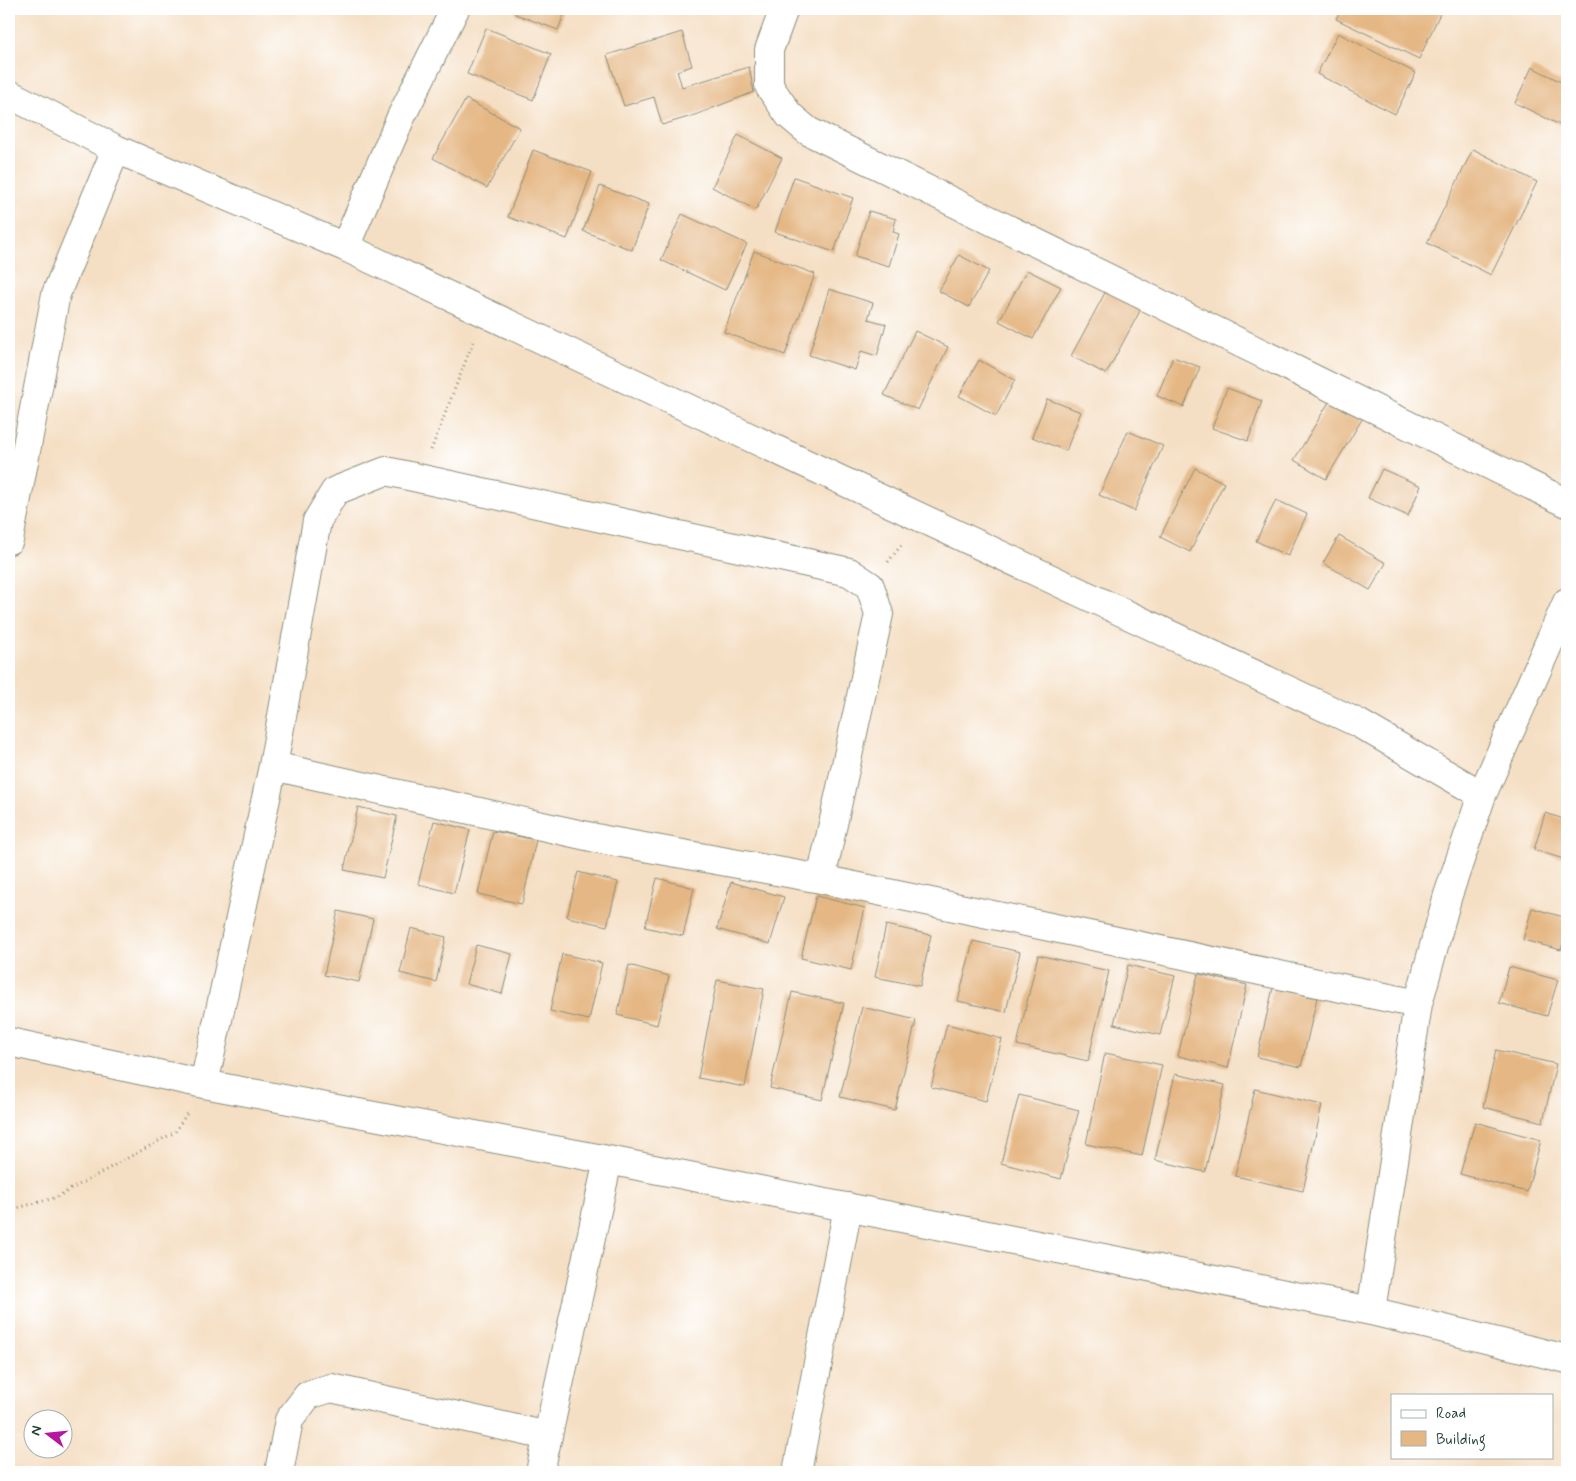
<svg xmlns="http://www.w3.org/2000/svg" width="1576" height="1481" viewBox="0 0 1576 1481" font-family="Mynerve,sans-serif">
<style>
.building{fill:#e5b784}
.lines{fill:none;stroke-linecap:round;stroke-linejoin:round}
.minor-casing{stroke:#8a8e7c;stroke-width:30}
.path{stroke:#8a8e7c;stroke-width:3;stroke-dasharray:1 4;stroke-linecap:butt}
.minor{stroke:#fff;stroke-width:28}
</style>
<rect width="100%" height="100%" fill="#fff"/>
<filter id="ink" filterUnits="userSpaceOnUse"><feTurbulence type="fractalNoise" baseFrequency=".02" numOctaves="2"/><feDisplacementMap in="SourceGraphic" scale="10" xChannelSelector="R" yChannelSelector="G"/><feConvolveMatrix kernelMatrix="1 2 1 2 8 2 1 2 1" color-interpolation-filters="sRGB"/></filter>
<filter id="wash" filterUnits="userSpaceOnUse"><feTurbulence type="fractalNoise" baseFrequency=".0096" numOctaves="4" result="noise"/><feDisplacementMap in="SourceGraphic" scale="20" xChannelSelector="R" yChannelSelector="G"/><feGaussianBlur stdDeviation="1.12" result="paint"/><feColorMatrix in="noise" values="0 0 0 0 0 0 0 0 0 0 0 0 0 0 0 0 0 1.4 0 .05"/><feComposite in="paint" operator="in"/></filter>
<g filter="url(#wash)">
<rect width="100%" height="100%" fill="#f5dfc4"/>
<g id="blocks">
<path class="building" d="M517 9H566L558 30 515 14Z
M1341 9H1442L1419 59 1336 19Z
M486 28 551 54 533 100 467 74Z
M682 32 692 66 677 71 682 87 749 67 754 92 695 115 662 125 654 97 624 106 607 55Z
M1338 33 1416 73 1395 114 1317 74Z
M1532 67 1567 85V120L1564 127 1515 103Z
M466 99 520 128 487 188 433 158Z
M738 135 782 158 756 210 712 187Z
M1473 149 1537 182 1491 275 1427 243Z
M533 150 592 172 567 239 508 217Z
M794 177 853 198 834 252 775 232Z
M600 186 649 204 632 250 583 231Z
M869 211 896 219 893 232 899 234 889 266 855 256Z
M682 214 747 244 725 290 661 260Z
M754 251 815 274 785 355 724 332Z
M959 255 989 271 969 307 939 291Z
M1027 270 1061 287 1033 339 999 321Z
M829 289 873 303 868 319 886 324 877 356 861 351 855 370 809 355Z
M1106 291 1141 309 1106 374 1071 356Z
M915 331 948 347 918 410 884 395Z
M1173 357 1200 367 1184 407 1157 396Z
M979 360 1015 380 996 416 959 396Z
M1227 388 1262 401 1248 441 1212 428Z
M1332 397 1364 416 1326 479 1294 460Z
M1047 399 1081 412 1066 451 1032 437Z
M1128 431 1163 446 1134 511 1099 495Z
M1195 468 1224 483 1190 552 1160 537Z
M1382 469 1421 486 1408 516 1368 498Z
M1276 500 1307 514 1288 556 1256 541Z
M1339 536 1386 563 1370 590 1323 563Z
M358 807 397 816 383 878 344 870Z
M1545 813 1567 820V860L1534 850Z
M434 821 470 830 454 893 418 884Z
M493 831 536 840 522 904 478 894Z
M578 872 618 882 607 926 567 917Z
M657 878 694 888 683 936 645 927Z
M731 882 784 897 770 944 717 929Z
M816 896 865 908 851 970 801 958Z
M1532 908 1567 918V929L1561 950 1523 940Z
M338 911 373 919 359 982 324 975Z
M886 925 931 935 920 986 875 977Z
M411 928 446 937 436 982 400 973Z
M973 941 1020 952 1006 1012 958 1001Z
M476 945 512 954 502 994 466 984Z
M562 954 602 963 589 1020 550 1011Z
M1038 955 1109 971 1088 1061 1017 1045Z
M629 965 669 976 657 1025 617 1015Z
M1128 965 1175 976 1160 1035 1114 1024Z
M1509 967 1558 980 1547 1016 1499 1003Z
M1198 974 1247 985 1228 1068 1178 1056Z
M717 980 764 989 745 1087 698 1078Z
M1273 988 1317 998 1301 1067 1257 1057Z
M792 992 844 1003 822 1100 770 1088Z
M862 1007 916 1020 895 1110 840 1097Z
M947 1024 1002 1039 986 1101 931 1087Z
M1496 1050 1556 1064 1543 1122 1483 1107Z
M1105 1053 1162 1065 1142 1156 1086 1144Z
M1175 1074 1225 1085 1205 1172 1155 1160Z
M1255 1089 1322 1105 1303 1191 1235 1176Z
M1019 1095 1079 1110 1061 1179 1001 1163Z
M1475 1122 1541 1140 1527 1192 1460 1174Z
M1567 1170V1189L1562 1188Z"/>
</g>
</g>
<g filter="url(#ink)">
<use href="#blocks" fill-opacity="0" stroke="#8a8e7c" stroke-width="1"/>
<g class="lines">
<g class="minor-casing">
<path id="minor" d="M455 9 401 117 345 247 1358 723 1482 795
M784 9 769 50V86L789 115 808 131 1567 503
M9 94 116 149 345 247
M9 540 56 294 116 149
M273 766 317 521 335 491 386 471 849 572 870 586 879 614 821 879
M9 1042 204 1084 608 1160 1371 1311 1567 1359
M204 1084 273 766 605 840 821 879 1418 1004
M1371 1311 1418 1004 1448 895 1482 795 1567 602
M279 1472 289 1420 308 1395 331 1388 548 1436
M540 1472 608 1160
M797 1472 848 1207"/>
</g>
<path class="path" d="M431 450 473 342
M888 562 903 543
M9 1210 55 1198 175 1132 187 1113"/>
<use href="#minor" class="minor"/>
</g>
</g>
<rect width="1576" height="1481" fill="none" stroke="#fff" stroke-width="30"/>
<rect x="1391" y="1394" width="162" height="65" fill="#ffffff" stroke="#a5b1ae"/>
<rect x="1401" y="1410" width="25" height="8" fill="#ffffff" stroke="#a5b1ae"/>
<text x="1436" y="1418" font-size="15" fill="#1f3d34">Road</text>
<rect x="1401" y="1431" width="25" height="15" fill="#e5b784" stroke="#a5b1ae"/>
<text x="1436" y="1444" font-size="15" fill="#1f3d34">Building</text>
<g transform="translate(48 1434) rotate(286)"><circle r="24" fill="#ffffff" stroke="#a5b1ae"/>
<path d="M0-4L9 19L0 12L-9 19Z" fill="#b5179e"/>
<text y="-8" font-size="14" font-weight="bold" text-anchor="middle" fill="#1f3d34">N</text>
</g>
</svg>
